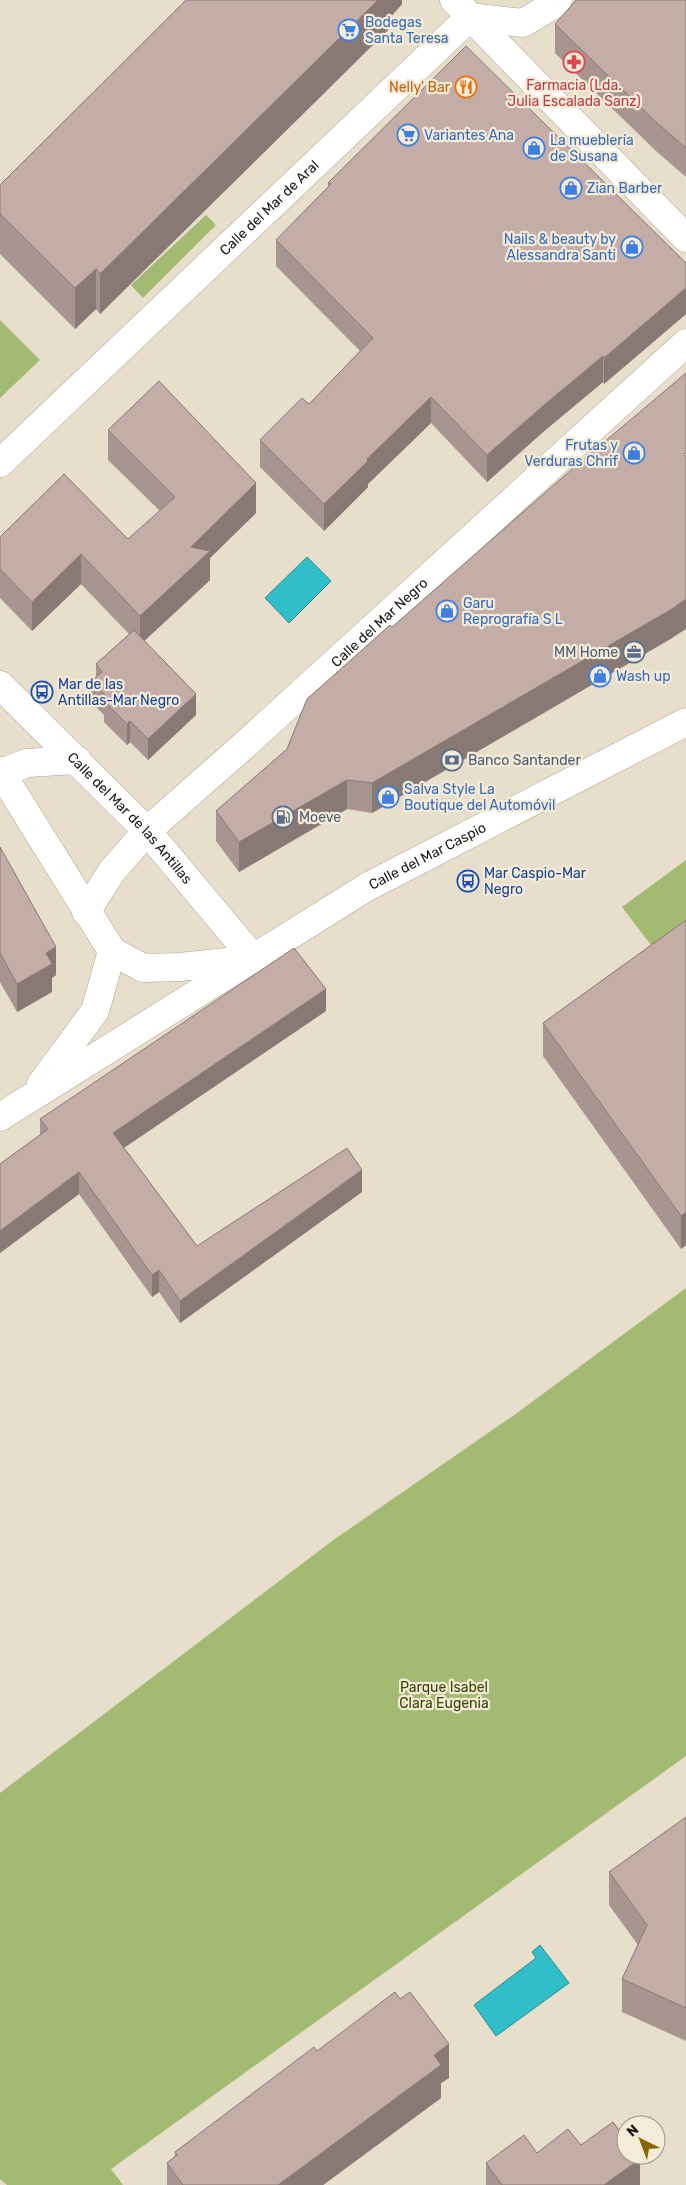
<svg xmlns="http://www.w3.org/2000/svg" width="686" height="2185" viewBox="0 0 686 2185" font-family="Rubik,sans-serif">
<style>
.green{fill:#a3ba72}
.water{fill:#30bfc9;stroke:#2a8d92}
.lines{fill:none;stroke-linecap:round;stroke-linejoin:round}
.minor-casing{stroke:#ada592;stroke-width:29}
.minor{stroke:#fff;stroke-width:28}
.wall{fill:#a8958f}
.shaded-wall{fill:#887974}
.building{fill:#c3ada6;stroke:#887974}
.labels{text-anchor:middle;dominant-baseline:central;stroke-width:4.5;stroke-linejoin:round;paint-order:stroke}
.shop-label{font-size:14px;fill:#366cbe;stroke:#f4ebd8;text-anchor:start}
.health-label{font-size:14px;fill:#be3a42;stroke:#f4ebd8}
.food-label{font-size:14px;fill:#c56008;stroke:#f4ebd8;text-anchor:end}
.street-label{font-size:14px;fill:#1c1812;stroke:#f4ebd8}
.service-label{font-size:14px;fill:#4e5e75;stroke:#f4ebd8;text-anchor:start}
.transit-label{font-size:14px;fill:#164399;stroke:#f4ebd8;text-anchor:start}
.park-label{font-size:14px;fill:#354503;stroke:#f4ebd8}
</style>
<rect width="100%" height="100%" fill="#e7decb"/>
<path class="green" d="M206 215 216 225 143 298 131 285Z
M0 320 40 360 0 398Z
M686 860V946L664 962 622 907Z
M686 1288V1756L111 2169 123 2185H7L0 2179V1793L332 1541 517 1413Z"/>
<path class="water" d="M307 557 331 581 289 623 265 598Z
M540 1945 569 1983 496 2036 474 2005 536 1958 532 1952Z"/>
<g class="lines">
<g class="minor-casing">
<g id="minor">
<path d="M454 0 686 238"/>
<path id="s1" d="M0 463 470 17 523 23 555 4 558 0"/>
<path id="s2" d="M0 685 147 831 254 959"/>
<path d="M0 771 112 951 143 968 180 967 246 960"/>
<path d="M0 773 27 763 77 760"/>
<path id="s3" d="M86 912 112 871 147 831 240 749 686 343"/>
<path d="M41 1084 95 1011 112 951"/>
<path id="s4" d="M0 1117 367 887 686 722"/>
</g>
</g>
<use href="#minor" class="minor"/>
</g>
<path class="wall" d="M402 0V4L388 20V30L100 314 96 309 75 329 0 254V185Z
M686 0V177L656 151 555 53V24Z
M328 183 686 263V314L604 384 603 382 543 432 487 482 431 423 368 484V487L324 531 260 467V440L309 404 360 351 276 266V240L328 187Z
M108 430 256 513 210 558V580L144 641 196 715 148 760 130 742 127 745 104 722V715L91 702V681L96 677V664L129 634 81 584 32 631 0 598V537L128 539 160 511 108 460Z
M392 627 672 638 372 813 347 809 239 872 216 841V811L287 749Z
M0 847 56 975 52 978V992L17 1012 0 982Z
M686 920V1245L681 1249 543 1056V1023Z
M326 1011 124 1148 197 1246 362 1192 180 1323 159 1292 152 1297 79 1194 0 1253V1164L40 1135V1119Z
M686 1817V2041L622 2012V1979L638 1945 609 1905V1872Z
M317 2051 449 2078 441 2083V2098L323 2185H167V2163L175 2156V2152Z
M581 2145 640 2185H486V2163Z"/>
<path class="shaded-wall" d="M378 0H402V4L388 20V30L100 314V274Z
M96 269V309L75 329V288Z
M686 288V314L604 384V358Z
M603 356V382L543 432 487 482V455L543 406Z
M431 397V423L368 484V487L324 531V504L367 459Z
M256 483V513L210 558V580L140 645V616L191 547Z
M81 554V584L32 631V602Z
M686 599V629L672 638 372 813V783Z
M196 694V715L148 760V739Z
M130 721V742L127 745V724Z
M347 780V809L239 872V842Z
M56 947V975L52 978V992L17 1012V984L46 953Z
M326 989V1011L113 1155V1133Z
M362 1170V1192L180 1323V1301Z
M79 1172V1194L0 1253V1231Z
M686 1212V1245L681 1249V1216Z
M159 1270V1292L152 1297V1275Z
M449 2044V2078L441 2083V2098L323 2185H278L434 2055Z
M640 2159V2185H604Z"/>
<path class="building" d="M186 0H378L100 274 96 269 75 288 0 214V185Z
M576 0H686V148L656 122 555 24Z
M466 46 686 263V288L604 358 603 356 543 406 487 455 431 397 367 459 368 461 324 504 260 440 302 398 309 404 373 338 276 240 331 184 328 183Z
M686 373V453L684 454 686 457V599L672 609 372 783 347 780 239 842 216 811 287 749 307 699 390 625 392 627 571 470Z
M159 381 256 483 191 547 210 551 140 616 81 554 32 602 0 569V537L64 474 128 539 175 497 108 430Z
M134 630 196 694 148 739 130 721 127 724 104 701 108 698 91 681 102 672 96 664Z
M0 847 56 947 46 953 52 964 17 984 0 953Z
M686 920V1212L681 1216 543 1023Z
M294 948 326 989 113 1133 197 1246 347 1148 362 1170 180 1301 159 1270 152 1275 79 1172 0 1231V1164L48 1129 40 1119Z
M686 1817V2008L622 1979 647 1925 609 1872Z
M395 1992 400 1999 410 1992 449 2044 434 2055 441 2065 278 2185H183L167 2163 177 2155 175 2152 314 2047 317 2051Z
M613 2122 626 2140V2155H637L640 2159 604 2185H502L486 2163 524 2135 537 2153 568 2129 581 2145Z"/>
<defs>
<g id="supermarket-ring" transform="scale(1.125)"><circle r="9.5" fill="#f4ebd8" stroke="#3f7fe0" stroke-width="1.5"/><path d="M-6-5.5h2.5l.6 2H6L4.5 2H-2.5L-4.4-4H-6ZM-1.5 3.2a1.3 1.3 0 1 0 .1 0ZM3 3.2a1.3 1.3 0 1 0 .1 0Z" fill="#3f7fe0"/></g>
<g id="pharmacy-ring" transform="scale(1.125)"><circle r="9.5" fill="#f4ebd8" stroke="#e0444e" stroke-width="1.5"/><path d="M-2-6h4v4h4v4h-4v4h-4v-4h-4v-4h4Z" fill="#e0444e"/></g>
<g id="restaurant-ring" transform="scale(1.125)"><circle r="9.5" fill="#f4ebd8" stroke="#e8710a" stroke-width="1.5"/><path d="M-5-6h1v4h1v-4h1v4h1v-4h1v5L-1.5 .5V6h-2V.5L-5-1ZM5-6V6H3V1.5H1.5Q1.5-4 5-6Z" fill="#e8710a"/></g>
<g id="shop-ring" transform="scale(1.125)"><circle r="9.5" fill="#f4ebd8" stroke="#3f7fe0" stroke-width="1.5"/><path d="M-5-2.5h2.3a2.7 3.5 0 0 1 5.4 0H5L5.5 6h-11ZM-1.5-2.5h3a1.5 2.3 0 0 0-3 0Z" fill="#3f7fe0"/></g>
<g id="office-ring" transform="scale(1.125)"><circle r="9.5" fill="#f4ebd8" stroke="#5c6f8a" stroke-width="1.5"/><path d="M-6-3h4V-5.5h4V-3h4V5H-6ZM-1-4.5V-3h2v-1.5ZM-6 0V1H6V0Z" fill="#5c6f8a"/></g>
<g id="bus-ring" transform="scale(1.125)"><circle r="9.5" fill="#f4ebd8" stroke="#1a4fb4" stroke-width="1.5"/><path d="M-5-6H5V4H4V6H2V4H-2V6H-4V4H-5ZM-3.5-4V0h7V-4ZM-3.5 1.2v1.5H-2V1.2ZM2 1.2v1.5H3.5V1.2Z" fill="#1a4fb4"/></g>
<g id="bank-ring" transform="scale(1.125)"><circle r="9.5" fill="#f4ebd8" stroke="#5c6f8a" stroke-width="1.5"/><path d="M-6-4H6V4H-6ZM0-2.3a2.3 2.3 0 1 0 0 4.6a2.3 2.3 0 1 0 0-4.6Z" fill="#5c6f8a"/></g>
<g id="fuel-ring" transform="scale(1.125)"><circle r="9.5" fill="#f4ebd8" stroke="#5c6f8a" stroke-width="1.5"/><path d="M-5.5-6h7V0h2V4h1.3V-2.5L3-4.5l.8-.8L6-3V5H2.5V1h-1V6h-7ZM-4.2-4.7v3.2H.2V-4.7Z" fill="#5c6f8a"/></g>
</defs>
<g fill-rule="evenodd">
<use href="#supermarket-ring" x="349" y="30"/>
<use href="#pharmacy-ring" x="574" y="62"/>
<use href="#restaurant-ring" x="466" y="87"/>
<use href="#supermarket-ring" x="408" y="135"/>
<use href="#shop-ring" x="534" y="148"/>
<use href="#shop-ring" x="571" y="188"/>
<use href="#shop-ring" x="632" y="247"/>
<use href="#shop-ring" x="634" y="453"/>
<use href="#shop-ring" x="447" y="611"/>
<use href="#office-ring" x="634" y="652"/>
<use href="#shop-ring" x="600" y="676"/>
<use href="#bus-ring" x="42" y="692"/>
<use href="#bank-ring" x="452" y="760"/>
<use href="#shop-ring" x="388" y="797"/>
<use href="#fuel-ring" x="283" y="817"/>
<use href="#bus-ring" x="468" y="881"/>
</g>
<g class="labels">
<g class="shop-label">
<text x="365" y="22">Bodegas<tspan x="365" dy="16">Santa Teresa</tspan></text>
<text x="424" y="135">Variantes Ana</text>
<text x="550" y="140">La mueblería<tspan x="550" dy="16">de Susana</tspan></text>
<text x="587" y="188">Zian Barber</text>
<text x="616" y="239" text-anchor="end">Nails &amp; beauty by<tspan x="616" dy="16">Alessandra Santi</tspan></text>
<text x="618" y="445" text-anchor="end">Frutas y<tspan x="618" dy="16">Verduras Chrif</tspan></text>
<text x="463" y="603">Garu<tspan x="463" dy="16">Reprografía S L</tspan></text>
<text x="616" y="676">Wash up</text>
<text x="404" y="789">Salva Style La<tspan x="404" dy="16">Boutique del Automóvil</tspan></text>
</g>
<g class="health-label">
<text x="574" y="85">Farmacia (Lda.<tspan x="574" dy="16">Julia Escalada Sanz)</tspan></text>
</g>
<g class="food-label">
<text x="450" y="87">Nelly' Bar</text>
</g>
<g class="street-label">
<text stroke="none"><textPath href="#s1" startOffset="371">Calle del Mar de Aral</textPath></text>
<text stroke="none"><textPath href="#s3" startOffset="414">Calle del Mar Negro</textPath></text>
<text stroke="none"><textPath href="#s2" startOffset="186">Calle del Mar de las Antillas</textPath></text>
<text stroke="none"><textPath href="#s4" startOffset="501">Calle del Mar Caspio</textPath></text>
</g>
<g class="service-label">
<text x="618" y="652" text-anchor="end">MM Home</text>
<text x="468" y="760">Banco Santander</text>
<text x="299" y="817">Moeve</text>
</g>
<g class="transit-label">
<text x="58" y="684">Mar de las<tspan x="58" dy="16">Antillas-Mar Negro</tspan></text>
<text x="484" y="873">Mar Caspio-Mar<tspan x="484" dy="16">Negro</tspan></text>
</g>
<g class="park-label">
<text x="444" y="1687">Parque Isabel<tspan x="444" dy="16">Clara Eugenia</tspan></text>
</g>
</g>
<g transform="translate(641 2140) rotate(318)"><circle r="24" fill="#f4ebd8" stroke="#9e9789"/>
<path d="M0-4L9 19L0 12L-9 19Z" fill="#8a6504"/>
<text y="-8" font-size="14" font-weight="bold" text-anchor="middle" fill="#1c1812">N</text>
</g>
</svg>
